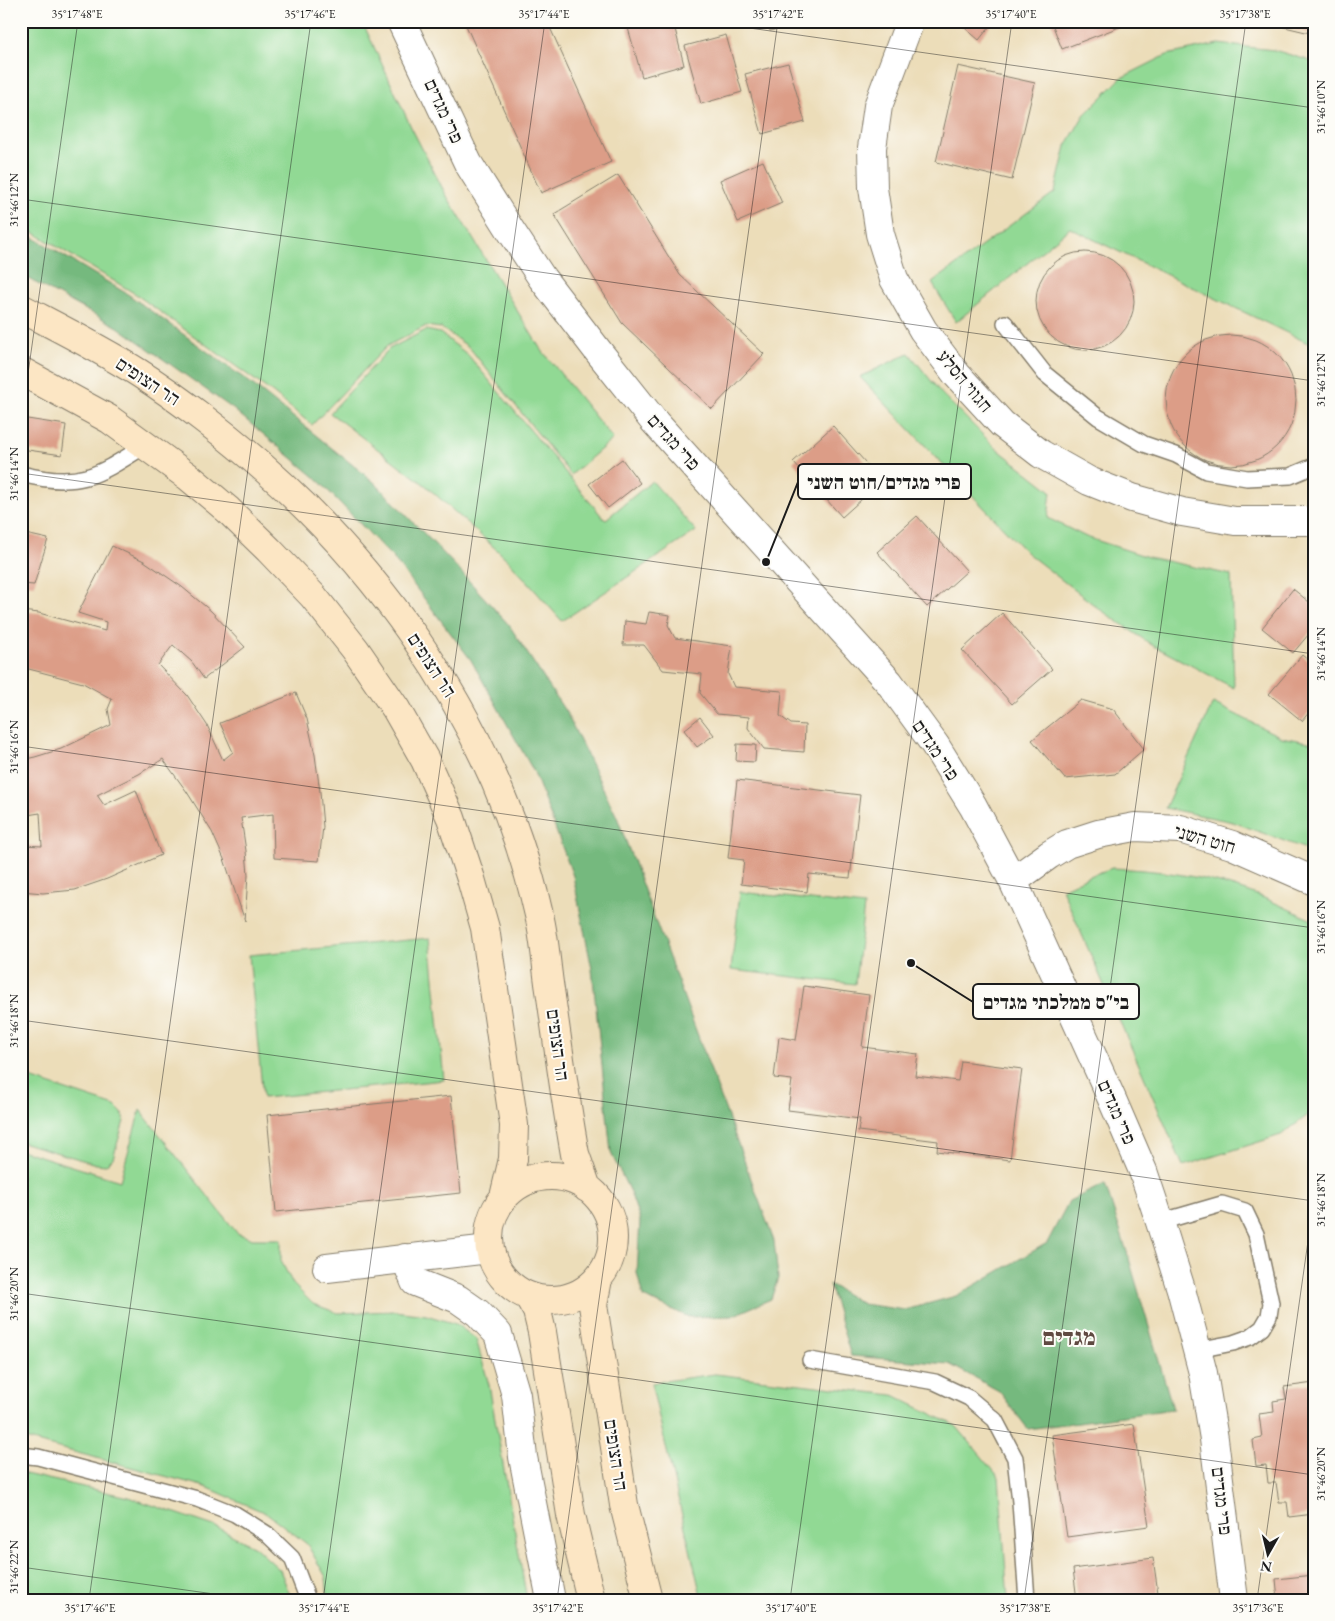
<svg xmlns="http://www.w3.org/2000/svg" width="1335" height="1621" viewBox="0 0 1335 1621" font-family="'EB Garamond','Frank Ruhl Libre',serif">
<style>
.green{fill:#91d994;stroke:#567a58}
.forest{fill:#74b97e;stroke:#486a4d}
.building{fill:#dc9d87}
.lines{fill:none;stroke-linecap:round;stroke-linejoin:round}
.service-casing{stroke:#847c6a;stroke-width:18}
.minor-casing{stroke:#847c6a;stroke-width:30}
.secondary-casing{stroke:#847c6a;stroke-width:30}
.service{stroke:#fff;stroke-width:15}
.minor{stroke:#fff;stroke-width:28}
.secondary{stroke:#fce6c4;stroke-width:28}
.ticks{fill:none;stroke:#1c1c1c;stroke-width:1;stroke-opacity:0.45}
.labels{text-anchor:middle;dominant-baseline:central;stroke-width:4;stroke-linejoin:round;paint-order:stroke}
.street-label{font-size:19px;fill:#1c1c1c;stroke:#fdfcf7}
.district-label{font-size:24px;font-weight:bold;fill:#5f4941;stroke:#fdfcf7}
.leader{fill:none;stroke:#1c1c1c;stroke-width:2}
.callout-dot{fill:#1c1c1c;stroke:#fdfcf7;stroke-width:2}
.callout{fill:#fdfcf7;stroke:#1c1c1c;stroke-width:2}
.callout-label{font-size:20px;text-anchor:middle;font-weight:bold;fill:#1c1c1c}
.neatline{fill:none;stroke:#1c1c1c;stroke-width:2}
.ticks-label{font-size:12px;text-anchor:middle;fill:#1c1c1c}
</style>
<rect width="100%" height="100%" fill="#fdfcf7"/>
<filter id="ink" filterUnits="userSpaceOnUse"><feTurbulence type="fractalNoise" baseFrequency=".02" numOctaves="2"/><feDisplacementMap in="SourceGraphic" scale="10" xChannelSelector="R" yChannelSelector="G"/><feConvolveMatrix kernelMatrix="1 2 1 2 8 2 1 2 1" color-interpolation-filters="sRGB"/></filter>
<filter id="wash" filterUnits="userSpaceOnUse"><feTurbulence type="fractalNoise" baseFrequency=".0096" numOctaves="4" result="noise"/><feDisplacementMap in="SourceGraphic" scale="20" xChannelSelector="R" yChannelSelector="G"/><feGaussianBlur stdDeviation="1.12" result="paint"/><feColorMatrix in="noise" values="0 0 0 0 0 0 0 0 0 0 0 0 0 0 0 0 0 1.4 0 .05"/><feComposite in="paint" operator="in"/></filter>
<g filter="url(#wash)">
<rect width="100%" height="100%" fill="#ecddb9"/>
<path class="green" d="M21 21H362L411 127 445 193 540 348 613 439 571 475 469 347 441 328 426 326 387 346 312 425 273 393 134 293 21 225Z
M1218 44 1274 50 1314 62V346L1070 228 956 322 932 283 1055 192 1066 146 1084 115 1121 78 1167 55Z
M426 330 440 333 468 355 605 520 652 481 696 531 562 621 508 560 425 485 330 413 389 349Z
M909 353 941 393 996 448 1051 491 1048 518 1086 537 1148 557 1231 575 1234 688 1152 645 1098 608 1027 553 860 377Z
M1213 703 1281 737 1314 743V852L1233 822 1165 808Z
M1112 868C1156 870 1198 875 1240 889 1265 897 1290 910 1314 921V1109L1307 1116 1281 1135 1183 1166 1062 889 1087 877Z
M740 892 864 906 855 984 731 970Z
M430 938 444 1080 263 1098 249 955Z
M21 1075 115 1106 122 1113 124 1121 113 1158 106 1165 96 1164 21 1142Z
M140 1110 237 1233 252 1239H281V1261L293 1284 313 1304 338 1313 395 1311 426 1315 456 1324 476 1339 489 1385 527 1600H328L326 1577 307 1544 268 1514 206 1487 21 1438V1150L120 1181Z
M715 1374 893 1395 956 1426 999 1477 1008 1600H702L651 1383Z
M21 1473 128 1497 214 1526 255 1547 280 1570 292 1600H37L21 1598Z"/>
<path class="forest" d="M21 230 129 295 252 384 374 482 450 560 509 625 567 714 617 817 774 1241 778 1278 771 1299 732 1316 689 1317 643 1297 637 1273 640 1220 630 1192 611 1153 592 969 573 876 534 772 471 660 394 559 316 478 233 409 118 327 21 275Z
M1105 1184 1127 1252 1173 1409 1028 1429 999 1391 949 1364 851 1356 829 1284 863 1304 905 1310 956 1296 1047 1243 1069 1201Z"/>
<g id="blocks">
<path class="building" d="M464 21H547L611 162 541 193Z
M626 21H673L684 65 642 77Z
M767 21H808V22L770 31Z
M957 21H994L979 40Z
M1051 21H1135L1062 49Z
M1264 21H1314V34L1264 22Z
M726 35 742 92 701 104 685 46Z
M788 63 805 122 762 134 745 74Z
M958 66 1035 83 1012 180 936 162Z
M763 161 782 203 738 222 720 180Z
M618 175 680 275 764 354 712 409 622 323 554 214Z
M1036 301a49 49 0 1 1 98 0a49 49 0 1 1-98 0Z
M1166 400a65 65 0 1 1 130 0a65 65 0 1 1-130 0Z
M21 418 66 425 62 455 21 449Z
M833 426 882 481 842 517 793 462Z
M622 459 640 483 608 508 589 484Z
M917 516 967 571 927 607 877 552Z
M21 533 48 539 34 585 21 584Z
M112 546 144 561 182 587 211 611 245 647 204 679 192 662 173 645 158 665 187 695 207 725 223 760 233 752 220 723 296 693 307 719 315 755 320 792 323 827 319 861 274 858 273 814 241 818 246 851 248 875 245 921 224 859 212 832 187 792 163 759 139 774 97 795 104 805 136 790 161 855 107 879 75 890 43 893 21 891V845L42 846 40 813 21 816V760L35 757 61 749 111 725 108 709 112 699 83 683 21 667V611L39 613 105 631 106 622 78 613Z
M1293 589 1314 606V628L1293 653 1262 628Z
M649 612 670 615 668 625 675 638 732 646 728 674 734 687 782 691 780 716 791 724 805 725 804 752 764 749 748 728 749 717 717 714 700 693 702 674 663 670 644 645H623L625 621 646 624Z
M1002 613 1052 669 1012 704 962 650Z
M1302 655 1314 665V706L1302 721 1269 694Z
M1081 700 1113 709 1144 749 1115 774 1065 779 1032 740Z
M700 717 714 735 697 747 684 730Z
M737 744 756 745 755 762 736 761Z
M737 780 860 795 850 878 809 874 807 892 741 884 744 860 728 858Z
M804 986 869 995 862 1047 918 1054 915 1076 958 1081 961 1061 1022 1069 1010 1160 937 1151 938 1141 858 1131 860 1119 788 1110 792 1080 774 1078 779 1037 796 1040Z
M451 1096 461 1193 276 1212 267 1115Z
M1314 1383V1514L1289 1517 1287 1502H1279L1276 1483H1268L1266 1465 1256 1466 1253 1440 1262 1438 1259 1414 1274 1412 1273 1401 1286 1399 1284 1387Z
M1134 1424 1149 1526 1067 1537 1052 1435Z
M1153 1558 1159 1600H1077L1073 1569Z
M1314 1575V1600H1278L1276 1579Z"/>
</g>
</g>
<g filter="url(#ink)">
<use href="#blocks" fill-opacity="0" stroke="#847c6a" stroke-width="1"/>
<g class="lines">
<g class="service-casing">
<path id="service" d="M1005 323 1045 374 1098 417 1144 444 1176 455 1206 471 1247 478 1290 476 1314 466
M21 474C80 489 97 476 146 445
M1160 1222 1222 1204 1245 1211 1256 1234 1271 1303 1269 1316 1262 1328 1250 1337 1233 1343 1197 1350
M810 1360 935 1382 969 1398 995 1420 1015 1458 1020 1502 1027 1600
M21 1455 38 1457 197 1499 235 1514 267 1534 292 1558 308 1600"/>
</g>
<g class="minor-casing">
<path id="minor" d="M401 21 468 163 511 231 542 278 598 351 653 420 889 682 935 745 973 806 1013 881 1111 1097 1143 1171 1160 1222 1181 1289 1203 1373 1214 1439 1234 1600
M910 21 878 106 872 148 873 188 880 234 894 279 923 330 957 375 1002 424 1041 454 1089 481 1132 498 1182 512 1235 521H1314
M1013 881 1049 855 1067 844 1098 834 1135 827 1180 829 1232 845 1314 881
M405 1258 415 1282 458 1299 478 1313 498 1334 516 1395 523 1457 551 1600
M327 1268 489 1249"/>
</g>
<g class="secondary-casing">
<path id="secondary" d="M21 308C61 329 101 349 139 373 161 387 183 403 204 419 366 542 494 716 539 915 545 939 546 965 550 990 558 1044 565 1099 575 1154L587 1188
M21 371 109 419 190 478 228 510 269 550 313 596 355 649 396 709 425 760 451 818 471 879 485 928 514 1125 513 1159 504 1197
M489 1238a62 62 0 1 1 124 0a62 62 0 1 1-124 0Z
M598 1279 593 1305 624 1505 648 1600
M529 1297 537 1311 542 1332 571 1515 591 1600"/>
</g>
<use href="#service" class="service"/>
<use href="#minor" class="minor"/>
<use href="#secondary" class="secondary"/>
</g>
</g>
<path class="ticks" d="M700 21 1314 108M21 199 1314 381M21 423 78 21M21 473 1314 654M21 746 1314 928M21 1020 1314 1201M21 1293 1314 1475M21 1567 257 1600M89 1600 311 21M323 1600 545 21M557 1600 778 21M790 1600 1012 21M1024 1600 1246 21M1257 1600 1314 1199"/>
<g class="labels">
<g class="street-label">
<text transform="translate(444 111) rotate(65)">פרי מגדים</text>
<text transform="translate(148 381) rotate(33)">הר הצופים</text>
<text transform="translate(965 381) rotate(50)">חגווי הסלע</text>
<text transform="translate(674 442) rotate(48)">פרי מגדים</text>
<text transform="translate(432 665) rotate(57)">הר הצופים</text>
<text transform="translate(936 750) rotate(56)">פרי מגדים</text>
<text transform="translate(1205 839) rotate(16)">חוט השני</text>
<text transform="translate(558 1045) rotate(82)">הר הצופים</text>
<text transform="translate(1117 1112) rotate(66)">פרי מגדים</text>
<text transform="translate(616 1455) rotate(81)">הר הצופים</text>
<text transform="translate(1222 1501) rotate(83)">פרי מגדים</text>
</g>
<g class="district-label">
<text x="1069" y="1336">מגדים</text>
</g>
</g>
<path class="leader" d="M766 562L798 482M911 963L973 1002"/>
<g class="callout-dot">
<circle cx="766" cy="562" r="5"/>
<circle cx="911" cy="963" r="5"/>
</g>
<g class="callout">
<rect x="798" y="464" width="173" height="35" rx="5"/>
<rect x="973" y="984" width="166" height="35" rx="5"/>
</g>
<g class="callout-label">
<text x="884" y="489">פרי מגדים/חוט השני</text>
<text x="1056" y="1009">בי"ס ממלכתי מגדים</text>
</g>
<rect width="1335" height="1621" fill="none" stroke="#fdfcf7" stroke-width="55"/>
<g transform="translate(1268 1554) rotate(188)" stroke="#fdfcf7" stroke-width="4" paint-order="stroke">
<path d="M0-4L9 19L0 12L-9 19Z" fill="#1c1c1c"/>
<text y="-8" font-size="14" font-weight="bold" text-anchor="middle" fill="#1c1c1c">N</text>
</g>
<rect x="28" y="28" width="1280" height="1566" class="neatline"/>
<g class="ticks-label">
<text x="77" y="18">35°17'48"E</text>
<text x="310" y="18">35°17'46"E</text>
<text x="544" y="18">35°17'44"E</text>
<text x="778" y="18">35°17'42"E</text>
<text x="1011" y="18">35°17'40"E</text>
<text x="1245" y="18">35°17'38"E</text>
<text transform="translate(1321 107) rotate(-90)" y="4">31°46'10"N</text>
<text transform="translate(14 200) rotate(-90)" y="4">31°46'12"N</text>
<text transform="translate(1321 380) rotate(-90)" y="4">31°46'12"N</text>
<text transform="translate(14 474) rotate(-90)" y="4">31°46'14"N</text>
<text transform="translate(1321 654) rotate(-90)" y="4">31°46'14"N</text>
<text transform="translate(14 747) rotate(-90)" y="4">31°46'16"N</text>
<text transform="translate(1321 927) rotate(-90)" y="4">31°46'16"N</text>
<text transform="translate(14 1021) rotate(-90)" y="4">31°46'18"N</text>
<text transform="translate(1321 1200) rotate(-90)" y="4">31°46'18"N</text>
<text transform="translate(14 1294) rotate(-90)" y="4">31°46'20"N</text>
<text transform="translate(1321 1474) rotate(-90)" y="4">31°46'20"N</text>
<text transform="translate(14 1567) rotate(-90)" y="4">31°46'22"N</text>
<text x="90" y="1612">35°17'46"E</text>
<text x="324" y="1612">35°17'44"E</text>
<text x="558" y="1612">35°17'42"E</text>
<text x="791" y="1612">35°17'40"E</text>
<text x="1025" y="1612">35°17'38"E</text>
<text x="1258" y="1612">35°17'36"E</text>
</g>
</svg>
